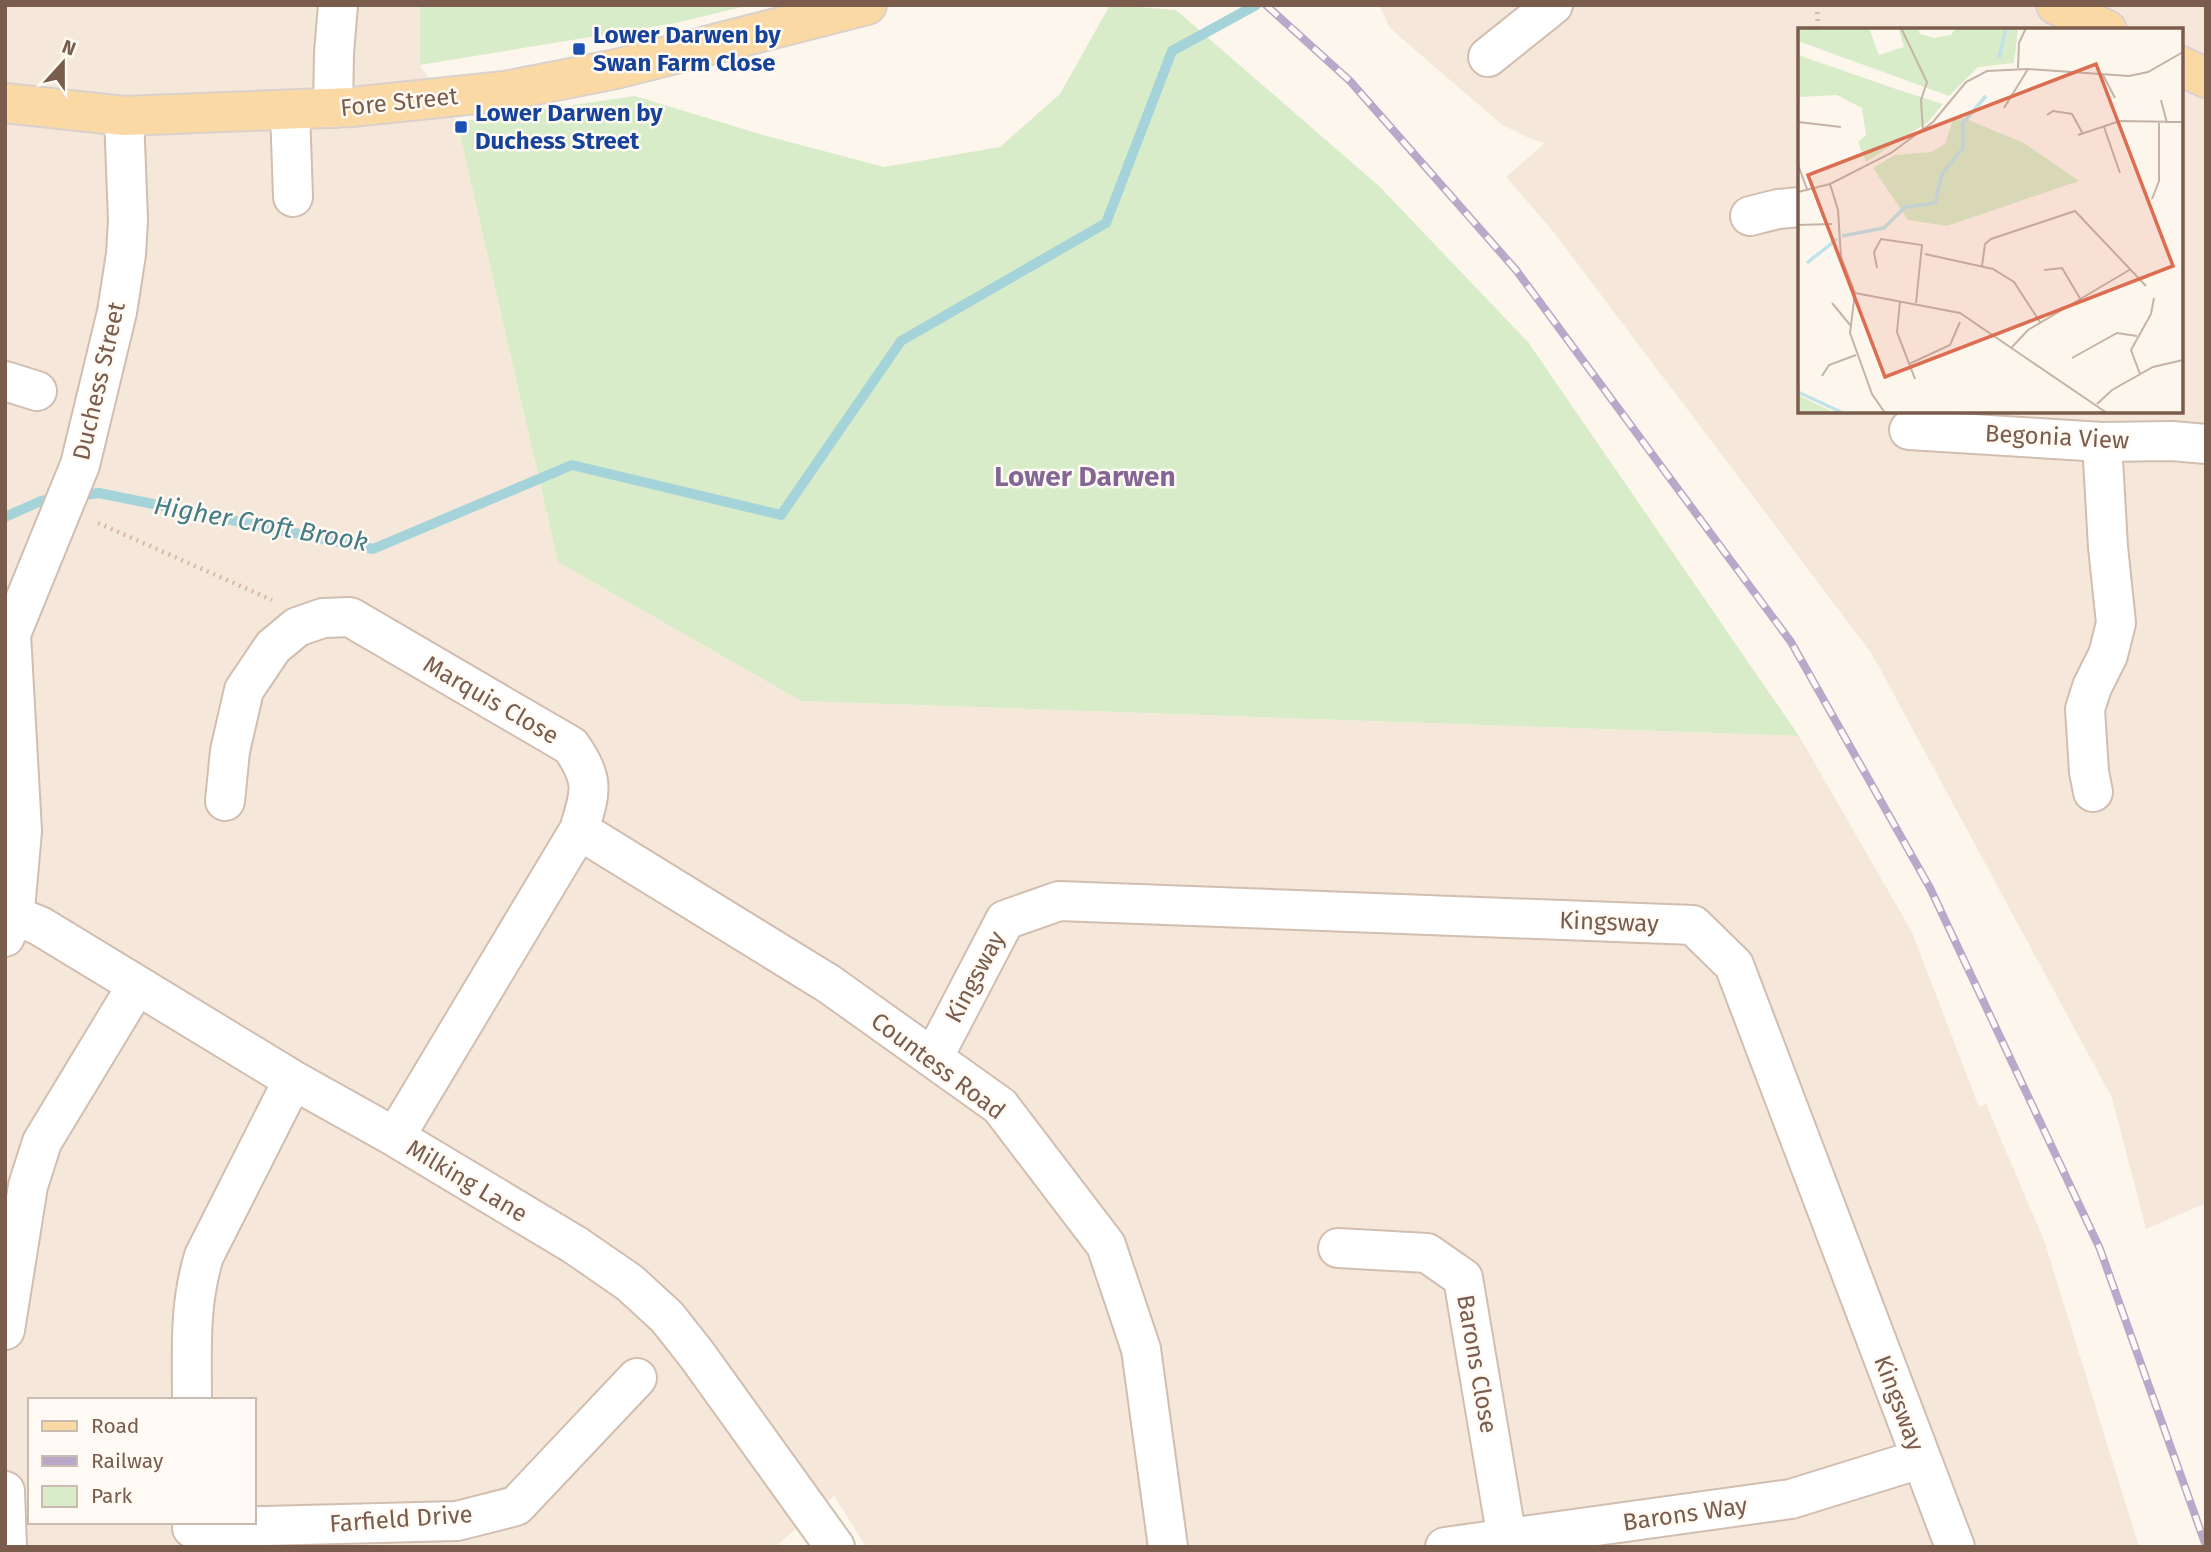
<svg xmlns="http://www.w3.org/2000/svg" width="2211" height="1552" viewBox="0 0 2211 1552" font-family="'Fira Sans',sans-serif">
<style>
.residential{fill:#f5e8da;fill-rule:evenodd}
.green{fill:#d8ecc9}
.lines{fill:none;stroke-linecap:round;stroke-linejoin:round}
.stream{stroke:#a5d3da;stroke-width:10}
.minor-casing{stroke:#d1beb0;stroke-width:42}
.major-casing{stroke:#dad1cd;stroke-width:42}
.path{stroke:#d9b8a5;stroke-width:4.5;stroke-dasharray:2 5;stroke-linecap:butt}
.minor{stroke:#fff;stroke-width:38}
.major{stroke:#fbd9a5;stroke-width:38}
.rail-casing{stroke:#b9a8c9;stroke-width:8}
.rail{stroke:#fffaf3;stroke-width:5;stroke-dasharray:16;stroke-linecap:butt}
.transit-dot{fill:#1a4fb4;stroke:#fffaf3;stroke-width:2.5}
.labels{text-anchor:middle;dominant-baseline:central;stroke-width:5;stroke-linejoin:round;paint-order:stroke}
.transit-label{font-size:24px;font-weight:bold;fill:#164399;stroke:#fffaf3;text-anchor:start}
.street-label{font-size:24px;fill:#7a5c4d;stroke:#fffaf3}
.water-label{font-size:26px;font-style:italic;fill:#437c86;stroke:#fffaf3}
.quarter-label{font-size:28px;font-weight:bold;fill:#846695;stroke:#fffaf3}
.inset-river{fill:none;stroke:#bfe3e8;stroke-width:3.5}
.inset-road{fill:none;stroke:#c5b3a7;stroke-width:2}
.view{fill:#dc6d51;fill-opacity:0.15;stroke:#dc6d51;stroke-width:3.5}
.inset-edge{fill:none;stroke:#7a5c4d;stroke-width:3.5}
</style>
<rect width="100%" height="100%" fill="#fdf6ec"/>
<path class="residential" d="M5 5H420V65L457 122 558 562 801 701 1799 736 1912 932 1979 1107 1986 1104 2045 1243 2139 1547H866L834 1496 775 1547H5ZM30 1400H254V1522H30Z
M1379 5H2206V1203L2146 1229 2112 1098 1872 654 1552 230 1506 177 1545 143 1529 138 1501 124 1390 28ZM1800 30H2181V411H1800Z"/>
<path class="green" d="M420 5H750L676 23 420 65Z
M1110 5 1176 10 1379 186 1528 342 1799 736 801 701 558 562 457 122 635 96 763 135 884 167 1000 147 1060 94Z"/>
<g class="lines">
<path class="stream" d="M77 496 99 493 373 549 572 465 781 515 901 341 1106 223 1172 51 1256 5
M5 517 41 501 58 498"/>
<g class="minor-casing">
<path id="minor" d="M1488 57 1553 5
M333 108 334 53 338 5
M290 110 293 197
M1750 216 1778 209 1800 207
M5 381 37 391
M1909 430 2102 442 2172 441 2206 444
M2093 792 2089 772 2085 709 2092 687 2108 655 2116 623 2108 547 2102 442
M225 801 230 751 244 690 273 647 297 627 323 618 350 617 571 746C595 781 591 791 579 830L395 1137
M579 830 829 984 1000 1106 1106 1245 1141 1349 1168 1547
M13 915 40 926 293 1080 395 1137 575 1245 630 1283 667 1317 697 1355 835 1547
M5 937 15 910 22 831 11 634 80 465 117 312 126 254 128 220 124 116
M933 1058 1005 920 1059 901 1693 925 1734 965 1955 1547
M1338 1248 1427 1253 1463 1278 1507 1539
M5 1330 28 1186 42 1142 137 985
M192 1400C192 1348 189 1305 204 1256L293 1080
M5 1491 7 1547
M192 1528 457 1521 516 1506 637 1378
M1445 1547 1791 1499 1920 1459"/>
</g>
<g class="major-casing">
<path id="major" d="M2056 5 2107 30
M2181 66 2206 78
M5 103 124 116 352 107 505 91 616 69 867 5"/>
</g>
<path class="path" d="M1817 5 1818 30
M98 523 272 600"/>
<use href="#minor" class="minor"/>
<use href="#major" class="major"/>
<g class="rail-casing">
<path id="rail" d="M1266 5 1350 81 1516 270 1791 642 1930 888 2100 1249 2206 1546"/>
</g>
<use href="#rail" class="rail"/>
</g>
<g class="transit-dot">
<rect x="572" y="42" width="14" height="14" rx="3.5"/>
<rect x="454" y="120" width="14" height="14" rx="3.5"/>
</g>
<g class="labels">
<g class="transit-label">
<text x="593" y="35">Lower Darwen by<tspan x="593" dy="28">Swan Farm Close</tspan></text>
<text x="475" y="113">Lower Darwen by<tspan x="475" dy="28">Duchess Street</tspan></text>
</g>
<g class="street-label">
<text transform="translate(399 102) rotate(-6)">Fore Street</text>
<text transform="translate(99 381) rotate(-77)">Duchess Street</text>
<text transform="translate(2057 437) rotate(3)">Begonia View</text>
<text transform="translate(491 700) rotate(30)">Marquis Close</text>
<text transform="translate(1609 922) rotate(2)">Kingsway</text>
<text transform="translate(975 977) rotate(-62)">Kingsway</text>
<text transform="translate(938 1066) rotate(37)">Countess Road</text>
<text transform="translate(467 1181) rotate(31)">Milking Lane</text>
<text transform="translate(1477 1364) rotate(80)">Barons Close</text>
<text transform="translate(1899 1403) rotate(69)">Kingsway</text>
<text transform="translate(1685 1514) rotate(-8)">Barons Way</text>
<text transform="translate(401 1519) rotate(-4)">Farfield Drive</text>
</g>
<g class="water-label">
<text transform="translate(261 524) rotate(10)">Higher Croft Brook</text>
</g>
<g class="quarter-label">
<text x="1085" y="476">Lower Darwen</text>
</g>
</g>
<g transform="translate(1798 28)">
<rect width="385" height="385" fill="#fdf6ec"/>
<path d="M0 0H71L81 27 106 19 101 2 106 0H119L122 6 136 10 153 7 158 0H220L216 35 180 39 151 68 0 13ZM0 27 101 62 145 76 130 94 68 134 60 114 68 107 64 80 39 67 0 69ZM163 89 226 115 281 153 149 198 110 192 75 140 97 127 133 124 147 116 155 91ZM0 367 33 383 37 385H0Z" fill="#d8ecc9"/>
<path class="inset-river" d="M201 30 208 0M44 208 86 200 107 179 137 175 144 146 165 120V95L188 68M9 235 39 211M0 364 45 385"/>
<path class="inset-road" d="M103 0 129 54 123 72 125 103M220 40 221 15 228 0M305 47 317 70M363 72 369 95M206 80 230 41M249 87 255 83 274 86 285 106M0 94 43 99M306 99 322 145M280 107 322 93 385 94M0 137 9 161M32 156 40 182 43 229 57 265 52 305 74 366 87 385M0 164 32 156 93 125 135 94 168 54 189 43 230 41 331 48 350 44 385 24M354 171 361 153V95M0 197 34 196M127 226 195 241 216 254 242 294M184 238 187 216 193 211 277 183 348 258M79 240 76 224 83 211 124 217 118 275M246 242 264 240 283 272M57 265 162 285 309 385M102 273 99 304 117 351M34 275 53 298M214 319 230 302 333 241M274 330 319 305 339 308M111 336 152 317 162 294M342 346 333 322 353 286 356 270M24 348 31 337 58 327M299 376 314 362 355 339 385 332"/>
<path class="view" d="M298 36 375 238 87 349 10 147Z"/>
<rect width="385" height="385" class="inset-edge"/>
</g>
<rect width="2211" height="1552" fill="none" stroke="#7a5c4d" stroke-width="14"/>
<rect x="28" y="1398" width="228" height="126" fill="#fffaf3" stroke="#cabbb1" stroke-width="2"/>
<rect x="42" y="1421" width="35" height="10" fill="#fbd9a5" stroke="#cabbb1" stroke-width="2"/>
<text x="91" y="1433" font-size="21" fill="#7a5c4d">Road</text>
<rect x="42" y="1456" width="35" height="10" fill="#b9a8c9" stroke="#cabbb1" stroke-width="2"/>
<text x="91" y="1468" font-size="21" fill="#7a5c4d">Railway</text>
<rect x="42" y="1486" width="35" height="21" fill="#d8ecc9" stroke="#cabbb1" stroke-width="2"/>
<text x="91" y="1503" font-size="21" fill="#7a5c4d">Park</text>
<g transform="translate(63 63) rotate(21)" stroke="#fffaf3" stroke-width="5" paint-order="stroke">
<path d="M0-5L12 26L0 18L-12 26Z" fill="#7a5c4d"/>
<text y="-10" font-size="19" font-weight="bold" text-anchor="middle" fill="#7a5c4d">N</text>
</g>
</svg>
